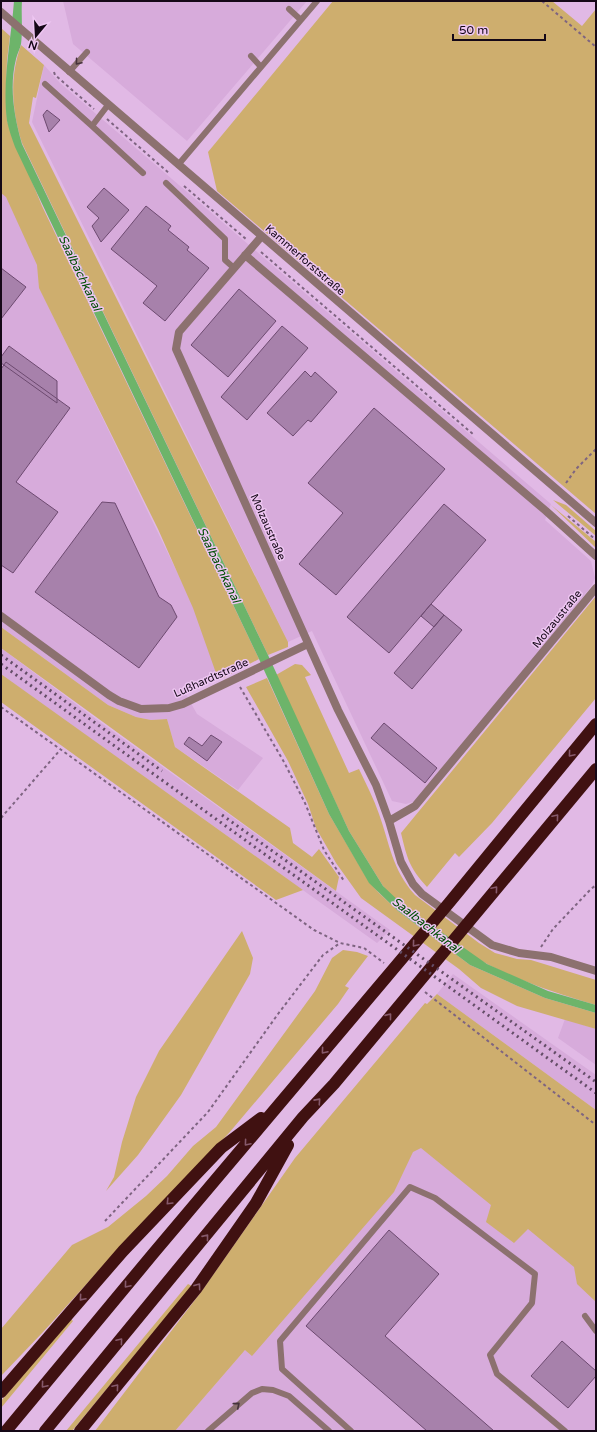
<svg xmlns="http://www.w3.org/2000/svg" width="597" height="1432" viewBox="0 0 597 1432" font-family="'Varela Round',sans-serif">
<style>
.built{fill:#d7abdb}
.green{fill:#ceae6e}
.water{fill:#6db46a}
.building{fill:#a781ab;stroke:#6d4a70}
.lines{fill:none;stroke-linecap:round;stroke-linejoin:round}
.path{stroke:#7e6481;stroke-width:2;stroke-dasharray:3 3;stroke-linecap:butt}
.service{stroke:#8c716f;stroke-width:6}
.minor{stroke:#8c716f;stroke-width:8}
.tertiary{stroke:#8c716f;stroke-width:8}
.motorway{stroke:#401111;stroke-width:12}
.rail{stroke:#644d67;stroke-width:3;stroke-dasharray:2 4;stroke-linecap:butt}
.oneway{stroke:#45323a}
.oneway2{stroke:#86596b}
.labels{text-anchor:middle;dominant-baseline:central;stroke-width:3;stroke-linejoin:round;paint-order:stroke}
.street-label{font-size:11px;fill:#150817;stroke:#eec6f2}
.water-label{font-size:12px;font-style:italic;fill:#005004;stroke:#eec6f2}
</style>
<rect width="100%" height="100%" fill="#e1b9e5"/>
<path class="built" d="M63 1H307L187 141 73 44Z
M44 65 60 83 551 504 545 520 591 561 595 578 592 585 563 623 416 801 406 804 392 801 312 631 288 642 32 122Z
M1 163 50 268 40 289 194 607 216 671 183 689 197 714 263 758 238 790 175 747 167 719 151 720 136 717 108 705 1 627Z
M1 648 100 722 390 930 377 943 20 688 1 674Z
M453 974 596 1075V1110L437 994Z
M565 1019 596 1029V1065L558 1038Z
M407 1141 596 1144V1431H175L245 1350Z"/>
<path class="green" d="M333 1H552L582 26 596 9V514L217 191 208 152Z
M1 28 10 36 7 60 6 92 7 121 42 206 259 659 221 679 217 676 193 608 158 529 39 288 37 265 6 197 1 193Z
M21 45 44 65 36 98 33 97 29 123 288 642V647L268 655 22 143C12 111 9 78 21 45Z
M553 500 566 505 596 531V536Z
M551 505 596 542V548Z
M596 596V698L492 823 459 857 455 853 427 887C409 867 407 858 401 833Z
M1 627 108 705 136 717 151 720 167 719 175 747 290 828 293 843 312 857 319 849 339 877 336 891 1 648Z
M295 664 302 665 311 675 305 677 349 773 359 769C366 784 374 799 379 814 390 845 392 869 415 895L479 943 495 953 517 959 531 960 596 980V1005C562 995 528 984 495 968 462 952 421 920 392 897L383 886 349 831 276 675Z
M1 674 303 890 276 900 1 702Z
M267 678 329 814 369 882 379 893 398 911 470 965 545 998 596 1013V1029L517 1006 481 988 459 969 361 898 336 863 316 828 308 804 288 761 246 687Z
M242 931 253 958 250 974 181 1095 138 1155 106 1191 114 1177 122 1142 136 1097 159 1051Z
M343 950 357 952 368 956 345 986 349 988 338 1004 229 1133 120 1247 44 1331 1 1376V1329L72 1245 108 1227 146 1196 167 1176 193 1146 216 1127 315 991 332 958Z
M437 994 596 1110V1302L577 1284 574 1267 528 1229 514 1243 486 1222 491 1205 421 1148 413 1152 394 1192 252 1356 245 1350 175 1431H95L201 1292 295 1158 425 1003 427 1004Z
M188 1284 192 1286 72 1431H66Z
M70 1318 73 1321 1 1408V1401Z"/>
<path class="water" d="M14 1H22C21 16 23 29 21 44 20 49 17 54 16 59 9 87 14 116 22 144L268 655 349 831 383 886 403 905 487 964 548 991 596 1005V1013L545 998 470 965 398 911 369 883 329 814 259 659 15 147C12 139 9 130 7 121 2 80 11 41 14 1Z"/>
<path class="building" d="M47 110 60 120 49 132 43 115Z
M104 188 129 210 101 242 92 226 99 218 87 207Z
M146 206 171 226 168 230 189 247 187 250 209 268 165 321 143 303 157 286 111 249Z
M1 268 26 287 1 319Z
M239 289 276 321 228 377 191 345Z
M282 326 308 348 247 420 221 397Z
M9 346 57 381V403L1 363V357Z
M6 362 70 408 16 482 58 512 13 573 1 565V369Z
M305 371 311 377 315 372 337 392 311 422 308 420 293 436 267 413Z
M374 408 445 469 336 595 299 564 343 513 308 483Z
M102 502 115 503 159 597 171 605 177 617 139 668 35 592Z
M444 504 486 540 389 653 347 617Z
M431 604 444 615 434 627 421 616Z
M444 615 462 630 412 689 394 673Z
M384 723 437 768 425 783 371 738Z
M211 735 222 742 207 761 184 744 189 737 202 746Z
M389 1230 439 1274 385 1336 494 1431H427L306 1326Z
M562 1341 596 1371V1376L568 1408 531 1376Z"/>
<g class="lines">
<path class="path" d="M542 1 596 47
M54 72 55 75 94 109
M107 119 170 174
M184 186 246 239
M261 252 474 435
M566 483 576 469 596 449
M568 516 596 540
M240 687 284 762 305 803 324 850 344 881
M1 707 314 930 340 943 364 948 384 963
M1 818 60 750
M541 947 553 929 591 889 596 885
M425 992 596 1125
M105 1221 208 1112 278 1014 323 955 340 943"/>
<path class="service" d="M289 9 301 20
M251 56 261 67
M69 72 87 52
M45 84 92 126
M108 105 92 126 143 173
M178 165 317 1
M166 183 225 239V260L234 268
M585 1316 596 1331
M208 1431 252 1393 262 1389 273 1390 289 1396 329 1431
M351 1431 282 1369 280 1341 410 1187 435 1198 535 1274 532 1303 490 1355 497 1374 565 1431"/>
<path class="minor" d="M261 237 179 332 176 349 338 710 376 785 389 821 401 862 413 884 422 894 492 945 519 953 551 957 596 971
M245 255 546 511 596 556
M1 616 109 695 119 701 141 709 169 708 183 704 308 644
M389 821 415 806 596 588"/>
<path class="tertiary" d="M1 12 596 523"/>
<path class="motorway" d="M1 1392 123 1251 221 1148 261 1118
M6 1431 152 1255 449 903 596 724
M45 1431 303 1117 334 1084 596 769
M80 1431 196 1289 256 1203 288 1145"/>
<path class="rail" d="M1 655 162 771
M1 664 596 1093
M222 815 596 1082"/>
</g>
<defs><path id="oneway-chevron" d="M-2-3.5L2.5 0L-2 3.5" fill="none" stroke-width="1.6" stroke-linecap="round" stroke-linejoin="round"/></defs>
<g class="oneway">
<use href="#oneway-chevron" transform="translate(78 62) rotate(130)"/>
<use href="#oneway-chevron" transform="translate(237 1405) rotate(-40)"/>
</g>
<g class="oneway2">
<use href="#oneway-chevron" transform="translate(571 754) rotate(130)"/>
<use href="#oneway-chevron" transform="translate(556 817) rotate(-50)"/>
<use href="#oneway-chevron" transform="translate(495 889) rotate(-50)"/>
<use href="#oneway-chevron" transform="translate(415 944) rotate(130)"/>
<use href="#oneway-chevron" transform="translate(389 1016) rotate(-51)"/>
<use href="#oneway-chevron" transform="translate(324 1051) rotate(130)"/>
<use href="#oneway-chevron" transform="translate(318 1101) rotate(-48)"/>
<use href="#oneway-chevron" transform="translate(247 1143) rotate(130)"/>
<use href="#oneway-chevron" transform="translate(169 1202) rotate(134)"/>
<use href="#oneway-chevron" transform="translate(206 1237) rotate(-51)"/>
<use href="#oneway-chevron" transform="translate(127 1285) rotate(130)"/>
<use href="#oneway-chevron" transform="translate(198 1286) rotate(-54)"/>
<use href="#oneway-chevron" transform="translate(82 1298) rotate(131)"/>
<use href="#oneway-chevron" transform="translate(120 1341) rotate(-50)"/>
<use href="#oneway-chevron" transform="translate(44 1385) rotate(130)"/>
<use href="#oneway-chevron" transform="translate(116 1387) rotate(-50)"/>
</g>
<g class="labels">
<g class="street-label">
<text transform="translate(305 260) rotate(41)">Kammerforststraße</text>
<text transform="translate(268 527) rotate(66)">Molzaustraße</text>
<text transform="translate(557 619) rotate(-51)">Molzaustraße</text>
<text transform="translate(211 678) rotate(-24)">Lußhardtstraße</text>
</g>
<g class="water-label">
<text transform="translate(80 273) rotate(64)">Saalbachkanal</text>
<text transform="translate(219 565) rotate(64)">Saalbachkanal</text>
<text transform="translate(426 925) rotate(38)">Saalbachkanal</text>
</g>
</g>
<rect width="597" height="1432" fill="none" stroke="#150817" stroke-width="4"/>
<g transform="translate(36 36) rotate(198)" stroke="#eec6f2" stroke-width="3" paint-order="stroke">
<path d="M0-3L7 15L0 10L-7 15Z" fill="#150817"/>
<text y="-6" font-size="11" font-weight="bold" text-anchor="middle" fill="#150817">N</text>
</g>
<path d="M453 34v6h92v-6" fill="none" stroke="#150817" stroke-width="2"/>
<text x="459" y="34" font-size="12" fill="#150817" stroke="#eec6f2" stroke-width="3" paint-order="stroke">50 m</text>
</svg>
